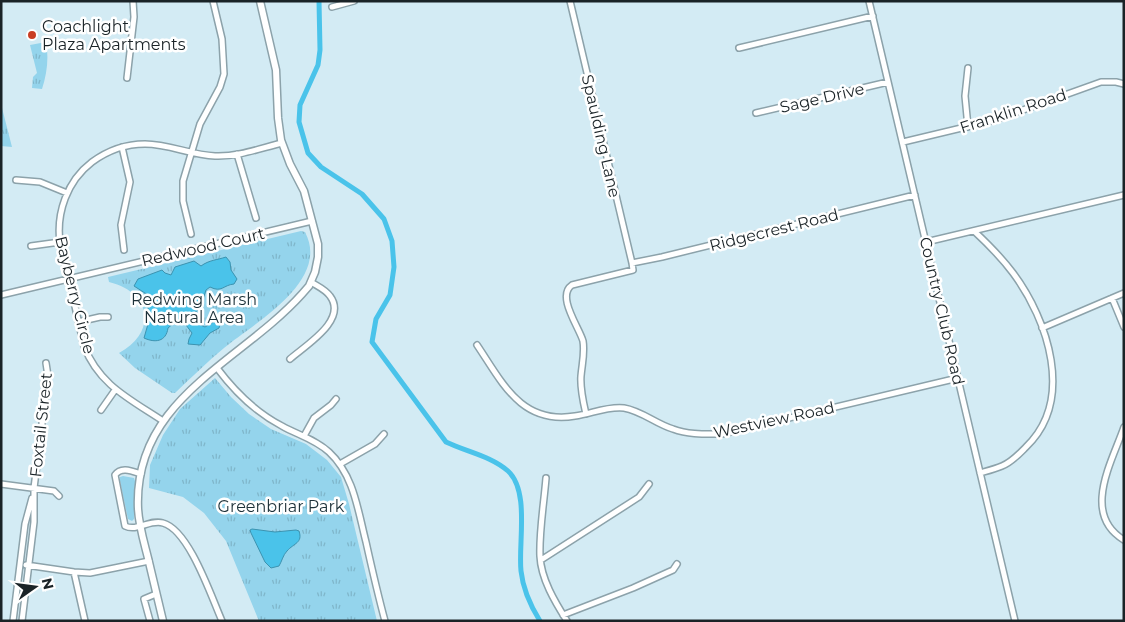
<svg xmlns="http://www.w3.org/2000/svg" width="1125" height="622" viewBox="0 0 1125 622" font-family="Montserrat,sans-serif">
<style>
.green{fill:#94d4ec}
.park{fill:url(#park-tufts)}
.water{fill:#4ac3ea;stroke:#3c93b0}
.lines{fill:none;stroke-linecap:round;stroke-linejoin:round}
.canal{stroke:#4ac3ea;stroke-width:5}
.minor-casing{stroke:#8ca2aa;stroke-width:8}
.major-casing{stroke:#8ca2aa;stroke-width:9}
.minor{stroke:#fff;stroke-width:5}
.major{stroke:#fff;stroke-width:6}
.poi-dot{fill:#c93e24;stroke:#fff;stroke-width:2}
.labels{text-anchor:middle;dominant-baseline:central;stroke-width:5;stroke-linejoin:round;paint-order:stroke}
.poi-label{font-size:16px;fill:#1a2327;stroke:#fff;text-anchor:start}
.street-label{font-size:16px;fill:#1a2327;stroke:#fff}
.park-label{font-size:16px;fill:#1d3139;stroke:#fff}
</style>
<defs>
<pattern id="park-tufts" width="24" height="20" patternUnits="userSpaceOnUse" patternTransform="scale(1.25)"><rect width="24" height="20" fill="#94d4ec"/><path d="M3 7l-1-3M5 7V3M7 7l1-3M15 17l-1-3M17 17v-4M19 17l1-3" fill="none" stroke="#7fb6ca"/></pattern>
</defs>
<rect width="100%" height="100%" fill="#d3ebf4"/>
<path class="green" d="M123 476 134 478 135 481 134 519 132 521 128 519 120 481V477Z"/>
<path class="park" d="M46 42C49 58 47 74 42 89L32 88 33 77 37 73 30 45Z
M1 104 12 147 1 146Z
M301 231 305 232C331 281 254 323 224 348 207 362 191 378 175 393H172L135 368 119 353C158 332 151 292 109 282L108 277Z
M215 378 231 397 249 414 271 429 306 444 327 460 341 477 349 504 377 621H259L226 541 204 513 183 497 149 488 150 465 163 435 180 409Z"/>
<path class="water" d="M226 257 230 262 231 270 237 279 234 284C223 285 222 293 210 287L206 290 200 309 195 312 196 323 205 327 222 317 219 328 210 333 200 345 188 344 189 339 192 333 183 321 175 322 168 328C166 342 155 343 144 338L148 324V295L134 286 138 279 162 270 165 273 171 275 175 267 194 261 201 266C209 260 217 260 226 257Z
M252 529 275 532 296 530 299 531C303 543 294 543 287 551 283 555 282 561 279 566L271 568 265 562 251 533 250 530Z"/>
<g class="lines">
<path class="canal" d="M319 1 320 50 318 65 300 105 299 122 308 153 321 167 362 194 384 219 392 241 394 267 390 295 376 319 372 342 446 442C467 452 491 456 508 471 530 491 518 544 521 571 523 590 530 605 540 621"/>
<g class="minor-casing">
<path id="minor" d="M570 1 632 263 633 270 572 285C556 296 579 327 583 341 585 353 582 364 581 376 580 389 583 401 586 414
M869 1 1015 621
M332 7 354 1
M739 48 873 16
M127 78 134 17 133 1
M756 113 888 82
M968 127 965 96 968 68
M903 142 995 120 1101 82H1116L1124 84
M122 147 130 182 121 225 124 250
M237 154 256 218
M16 180 40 182 67 193
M974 231C988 244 1001 257 1013 273 1048 320 1075 400 1026 447 1019 454 1012 462 1002 466 995 469 987 471 980 473
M191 234 183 201V181L200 124 220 87 224 74 222 39 213 1
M926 242 1124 195
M31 246 60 242
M632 263 662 257 915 195
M1 295 312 221
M1112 298 1124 327
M78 322 100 317H108
M1042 328 1124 293
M477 345C502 382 521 425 575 416 591 414 607 406 624 408 642 411 656 424 673 429 689 435 706 434 722 434L958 378
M290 359C306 345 348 320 330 296 325 289 317 286 311 282
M217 368C235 392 255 412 282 426 298 435 315 439 329 452 354 475 358 511 366 542 372 569 378 595 385 621
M101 410 115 390
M163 421C130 399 99 385 84 346 79 324 74 302 69 280 66 268 61 255 60 243 56 213 67 181 92 162 107 151 126 144 145 144 169 144 191 155 215 156 238 157 261 148 282 143
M1124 427C1112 462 1081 514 1124 540
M304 436 314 418 331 405 336 399
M340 464 375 444 384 434
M141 474C132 471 121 466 115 475L125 526C137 532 150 519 163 523 189 530 211 596 222 621
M546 478C544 503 539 532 540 556 541 579 555 602 567 621
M1 484 54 491 59 496
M541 560 639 497 649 484
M26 565 74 572 90 573 149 561
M74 572 85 621
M563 615 633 588 673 570 677 564
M13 621 25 524 32 498
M22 621 34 522V488L48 376 46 363
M150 621 144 599 156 594"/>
</g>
<g class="major-casing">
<path id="major" d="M163 621C158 600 153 579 148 558 144 542 139 526 138 509 133 399 240 363 302 294L309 286 315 272 318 257V244L304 191 290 164 281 140 278 118 276 70 260 1"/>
</g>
<use href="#minor" class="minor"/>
<use href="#major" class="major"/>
</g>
<circle class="poi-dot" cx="32" cy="35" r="5"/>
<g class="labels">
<g class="poi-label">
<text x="42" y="26">Coachlight<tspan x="42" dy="18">Plaza Apartments</tspan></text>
</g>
<g class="street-label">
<text transform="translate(822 98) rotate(-13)">Sage Drive</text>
<text transform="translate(1013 111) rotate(-18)">Franklin Road</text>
<text transform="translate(601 136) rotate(77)">Spaulding Lane</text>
<text transform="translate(774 230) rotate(-14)">Ridgecrest Road</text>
<text transform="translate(203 247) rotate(-13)">Redwood Court</text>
<text transform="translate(75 295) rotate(76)">Bayberry Circle</text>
<text transform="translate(942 311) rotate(77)">Country Club Road</text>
<text transform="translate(774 420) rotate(-12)">Westview Road</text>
<text transform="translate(41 425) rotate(-84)">Foxtail Street</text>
</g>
<g class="park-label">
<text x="194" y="299">Redwing Marsh<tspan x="194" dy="18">Natural Area</tspan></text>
<text x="281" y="506">Greenbriar Park</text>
</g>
</g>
<rect width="1125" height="622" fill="none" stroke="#1a2327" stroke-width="5"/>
<g transform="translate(35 587) rotate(76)" stroke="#ffffff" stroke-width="4" paint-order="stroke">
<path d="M0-4L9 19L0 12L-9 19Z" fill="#1a2327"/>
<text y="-8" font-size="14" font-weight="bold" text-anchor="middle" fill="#1a2327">N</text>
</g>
</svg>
